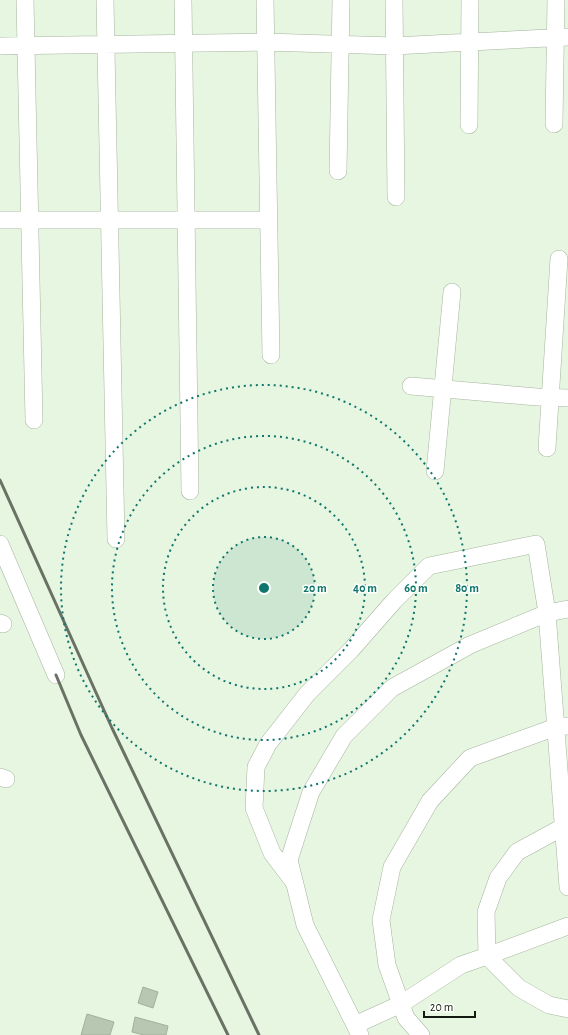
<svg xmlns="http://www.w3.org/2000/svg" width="568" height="1035" viewBox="0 0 568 1035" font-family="'Alegreya Sans',sans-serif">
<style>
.building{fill:#b8c7b1;stroke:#a2b09b}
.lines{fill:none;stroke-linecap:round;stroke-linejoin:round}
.minor-casing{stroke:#a6b49f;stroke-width:18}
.minor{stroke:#fff;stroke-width:17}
.rail{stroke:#697264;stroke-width:3}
.ring{fill:none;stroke:#0f766e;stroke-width:2;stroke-dasharray:2 4}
.centre{fill:#0f766e;stroke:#fcfffa;stroke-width:2}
.ring-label{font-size:12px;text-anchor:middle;font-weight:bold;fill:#0f766e;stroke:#fcfffa;stroke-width:3;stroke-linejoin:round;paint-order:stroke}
</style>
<rect width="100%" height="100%" fill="#e7f6e0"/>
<path class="building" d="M143 987 158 992 153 1008 138 1003Z
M87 1014 114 1022 110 1035H81Z
M135 1017 168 1026 166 1035H144L132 1032Z"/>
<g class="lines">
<g class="minor-casing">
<path id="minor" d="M25 0 34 420
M105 0 116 539
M183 0 190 491
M265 0 271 355
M394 0 396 197
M0 46 265 42 394 46 568 37
M554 124 556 0
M469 125 470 0
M338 171 341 0
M0 220H269
M411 386 537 397 568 398
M547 448 559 259
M435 471 452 292
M0 544 56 675
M568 609 547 613 568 887
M0 623 3 624
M0 777 6 779
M563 827 517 852 498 878 486 912 487 956 519 988 549 1005 568 1009
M294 882 272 853 254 808 256 767 268 744 307 694 351 650 394 601 429 566 536 544 547 613 470 645 392 688 344 736 311 792 289 860 305 925 360 1035
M355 1025 401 1004 461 965 487 956 568 926
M421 1035 406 1018 387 965 381 920 392 867 430 801 470 758 556 727 568 726"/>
</g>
<use href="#minor" class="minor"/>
<path class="rail" d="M0 480 112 728 259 1035
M56 675 81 735 228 1035"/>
</g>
<circle cx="264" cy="588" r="51" fill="#0f766e" fill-opacity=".12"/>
<g class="ring">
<circle cx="264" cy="588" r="51"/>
<circle cx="264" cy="588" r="101"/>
<circle cx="264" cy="588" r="152"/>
<circle cx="264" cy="588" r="203"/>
</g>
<circle cx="264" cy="588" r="6" class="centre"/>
<g class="ring-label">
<text x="315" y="592">20 m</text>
<text x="365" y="592">40 m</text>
<text x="416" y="592">60 m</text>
<text x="467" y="592">80 m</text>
</g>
<path d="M424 1011v6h51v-6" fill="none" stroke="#141911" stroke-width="2"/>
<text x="430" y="1011" font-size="12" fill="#141911" stroke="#fcfffa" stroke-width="3" paint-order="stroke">20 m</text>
</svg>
